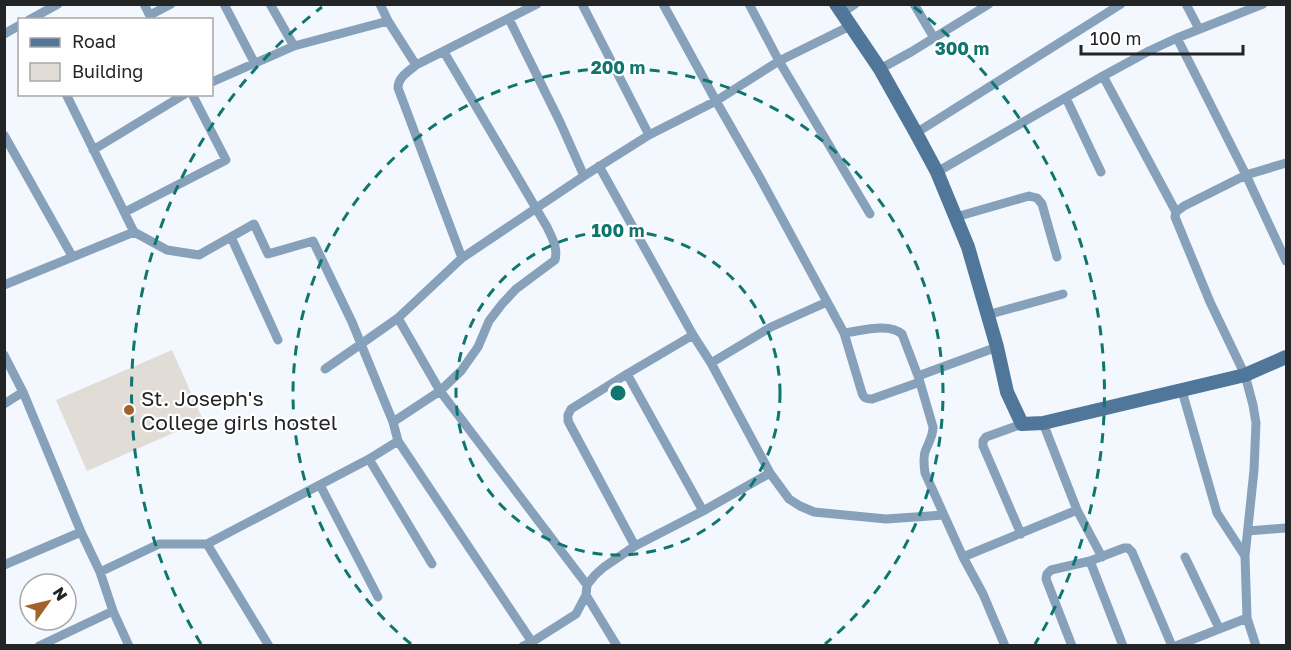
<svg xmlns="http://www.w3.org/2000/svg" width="1291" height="650" viewBox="0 0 1291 650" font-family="'Golos Text',sans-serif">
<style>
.building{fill:#e2dcd7}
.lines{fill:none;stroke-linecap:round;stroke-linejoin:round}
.street{stroke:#87a1ba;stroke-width:9}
.secondary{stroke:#50779a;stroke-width:14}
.ring{fill:none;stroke:#0f766e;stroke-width:3;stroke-dasharray:10 8}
.poi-dot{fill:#a2622b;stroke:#fff;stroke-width:2}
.labels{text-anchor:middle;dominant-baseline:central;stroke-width:4.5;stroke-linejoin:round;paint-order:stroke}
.poi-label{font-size:21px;fill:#222426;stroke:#fff;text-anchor:start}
.centre{fill:#0f766e;stroke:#fff;stroke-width:3}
.ring-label{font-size:18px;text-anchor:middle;font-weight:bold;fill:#0f766e;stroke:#fff;stroke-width:4.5;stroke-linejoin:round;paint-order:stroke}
</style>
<rect width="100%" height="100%" fill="#f2f8fe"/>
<path class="building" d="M172 350 203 420 87 471 56 400Z"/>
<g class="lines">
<path class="street" d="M144 4 152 20
M224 4 254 62
M270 4 294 46
M380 4 388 21 416 65
M582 4 649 135
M663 4 716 101 759 176 844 333 862 393C864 398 866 399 872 399L920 382
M749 4 779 61 870 214
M914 4 934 38
M1186 4 1199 29
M842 13 855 4
M150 15 171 4
M509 19 560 122 584 176
M29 20 58 4
M4 34 20 25
M1177 38 1246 175 1286 261
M880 69 911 52 989 4
M1103 76 1176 212
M212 82 294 46 388 21
M66 94 134 232 167 250 199 255 254 224 268 254 313 241 352 322 393 422 440 391 461 371 478 347 489 321 502 304 516 289 555 260C558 247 552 238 547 227L444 52
M1066 98 1101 172
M916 133 1121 4
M4 135 72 256
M93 150 185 94
M599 166 693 335 711 363 770 473 789 499 800 506 814 512 886 519 944 515
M937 172 1103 76 1149 51 1177 38 1263 4
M125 212 226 160 192 94
M956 217 1029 196 1037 198 1042 204 1057 257
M231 237 278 340
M462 258 398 88C398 77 408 72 416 65L537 4
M4 285 134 232
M987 315 1063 294
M398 318 440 391 587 585
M844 333C861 331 888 322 902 334L918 376 997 347
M4 355 23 392 81 532 100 572 113 611 129 646
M711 363 771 327 827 302
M325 369 361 344 398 318 462 258 584 176 649 135 716 101 779 61 850 26
M627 374 703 511
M919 379 933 427C933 437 928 443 925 452 923 459 924 466 925 473L963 557
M1182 391 1217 513 1245 556
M4 404 23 392
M393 422 398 441 532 642
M1043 423 1077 510
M369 459 432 564
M320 485 378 597
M1248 531 1286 528
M1021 534 983 446V441L986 437 1022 424
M207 544 269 646
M635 546 703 511 770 473
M1185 557 1219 628
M1090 561 1123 646
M4 565 81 532
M100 572 159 544H207L369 459 398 441
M586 595 617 646
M39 646 113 611
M523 646 532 642 576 614 586 595 587 585 595 575 604 567 635 546 568 421V415L571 409 627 374 693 335
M1005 646 983 594 963 557 1077 510 1102 557
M1072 646 1046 579 1047 574 1051 570 1090 561 1124 548H1128L1132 552 1172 646
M1176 646 1247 618
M1256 646 1247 618 1245 556 1254 470 1256 423 1253 405 1245 375 1210 302 1175 217 1176 212 1184 206 1246 175 1286 163"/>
<path class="secondary" d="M836 4 880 69 916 133 937 172 968 247 997 347 1007 392 1022 424 1043 423 1245 375 1286 357"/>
</g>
<g class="ring">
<circle cx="618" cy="393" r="162"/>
<path d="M411 644A325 325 0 1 1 825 644"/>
<path d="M201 644A487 487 0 0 1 322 7M914 7A487 487 0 0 1 1035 644"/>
</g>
<circle class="poi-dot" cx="129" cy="410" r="6"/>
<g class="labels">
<g class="poi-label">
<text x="141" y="398">St. Joseph's<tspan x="141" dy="24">College girls hostel</tspan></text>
</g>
</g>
<circle cx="618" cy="393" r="9" class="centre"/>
<g class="ring-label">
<text x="962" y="55">300 m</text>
<text x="618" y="74">200 m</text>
<text x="618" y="237">100 m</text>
</g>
<rect width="1291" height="650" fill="none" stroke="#222426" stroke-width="12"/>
<rect x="18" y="18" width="195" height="78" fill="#ffffff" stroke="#a7a7a8" stroke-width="1.5"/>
<rect x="30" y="38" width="30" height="9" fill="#50779a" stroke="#a7a7a8" stroke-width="1.5"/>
<text x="72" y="48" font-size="18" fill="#222426">Road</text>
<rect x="30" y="63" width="30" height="18" fill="#e2dcd7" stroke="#a7a7a8" stroke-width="1.5"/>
<text x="72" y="78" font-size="18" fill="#222426">Building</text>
<g transform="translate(48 602) rotate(56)"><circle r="28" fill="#ffffff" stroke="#a7a7a8" stroke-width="1.5"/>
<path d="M0-4.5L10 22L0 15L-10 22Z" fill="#a2622b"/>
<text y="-9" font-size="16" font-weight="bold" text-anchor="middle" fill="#222426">N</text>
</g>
<path d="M1081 45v9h162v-9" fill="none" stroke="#222426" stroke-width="3"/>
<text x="1090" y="45" font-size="18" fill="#222426" stroke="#ffffff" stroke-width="4.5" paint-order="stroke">100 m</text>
</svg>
